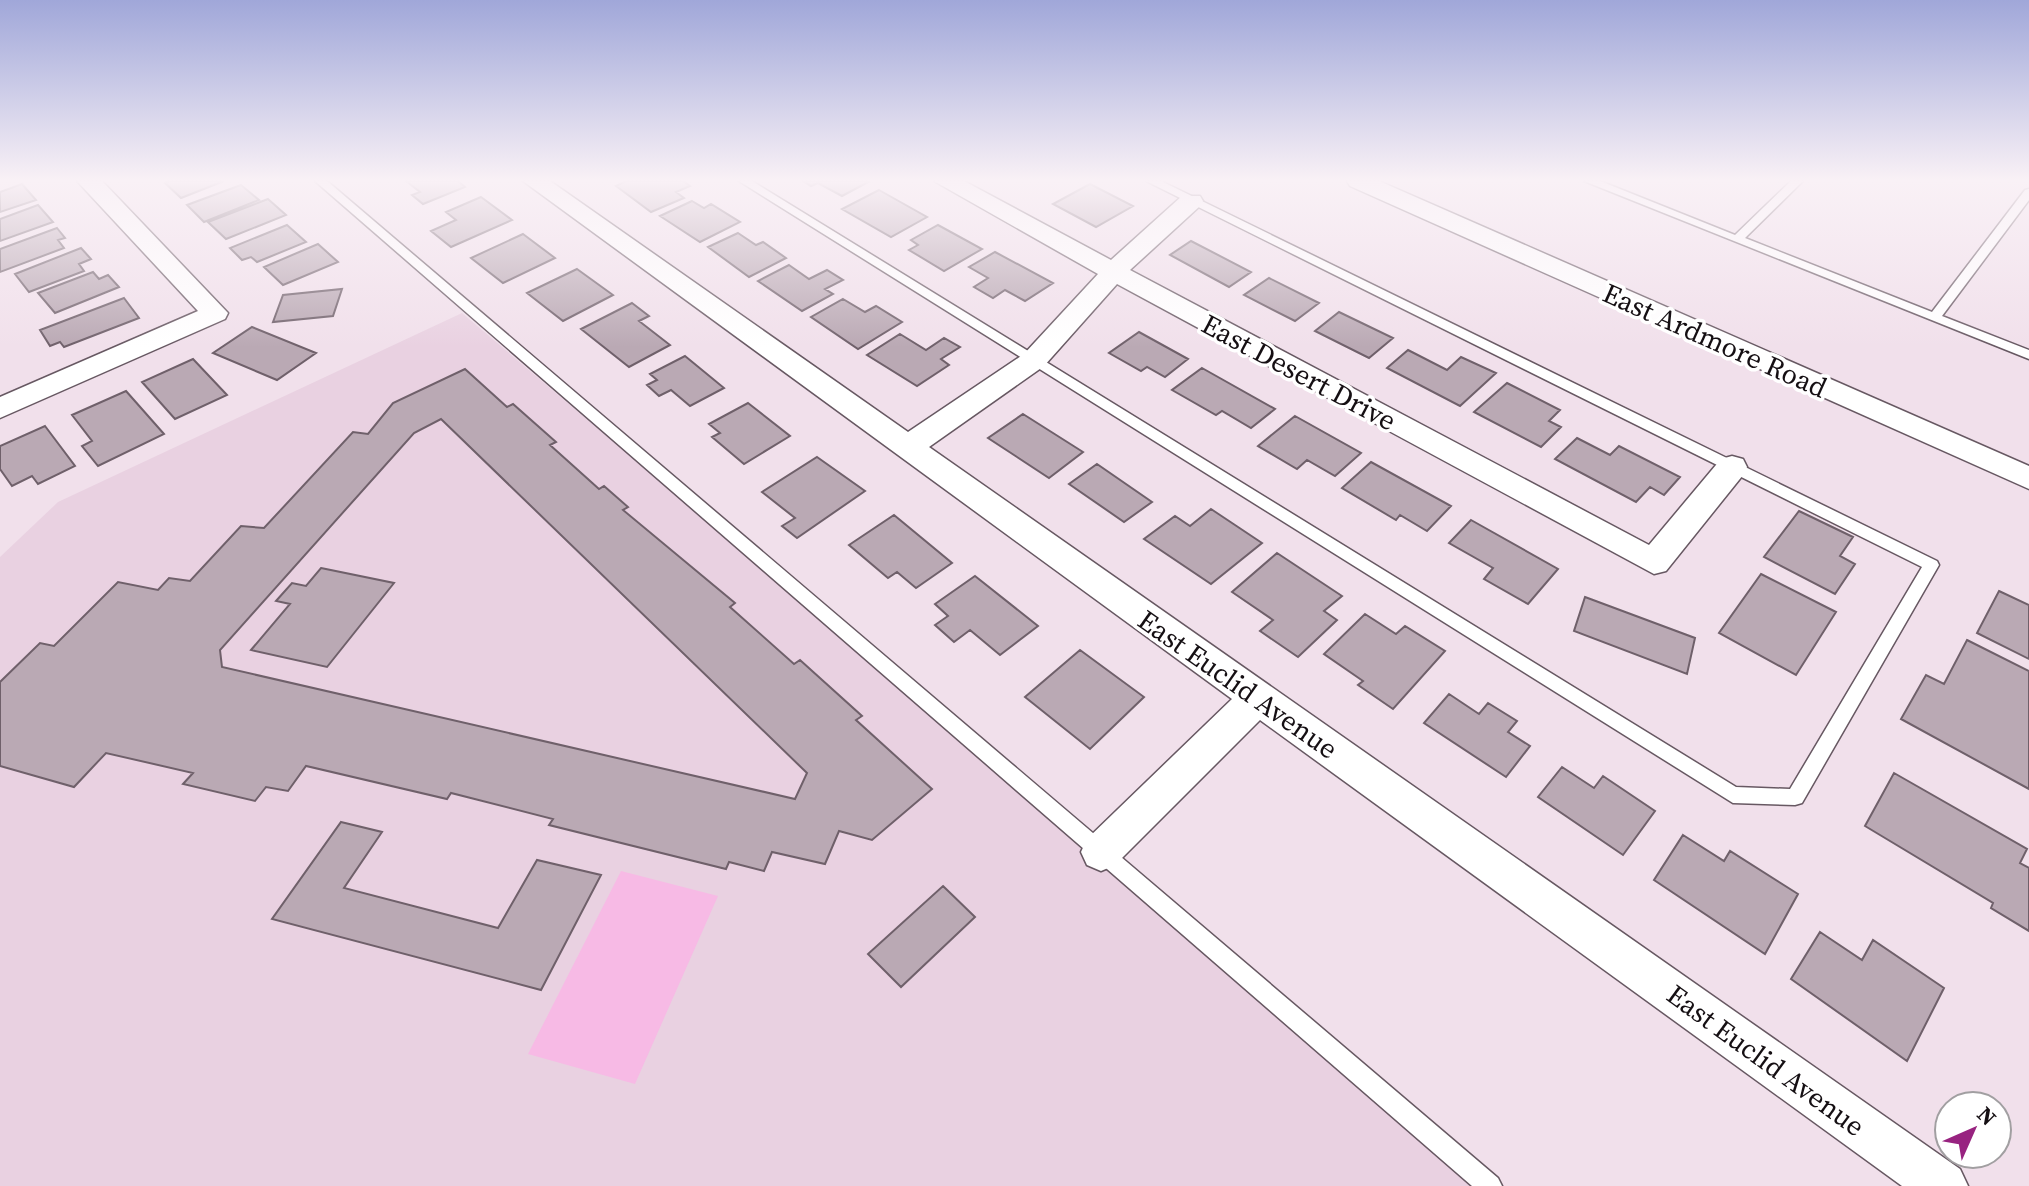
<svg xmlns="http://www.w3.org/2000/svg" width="2029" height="1186" viewBox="0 0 2029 1186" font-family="'Source Serif 4',serif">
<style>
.built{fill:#e9d1e1}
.green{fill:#f7bae5}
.building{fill:#baa9b4;stroke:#6f606a;stroke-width:2;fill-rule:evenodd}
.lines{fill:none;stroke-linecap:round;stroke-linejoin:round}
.service-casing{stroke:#675862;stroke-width:3}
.minor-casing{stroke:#675862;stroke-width:3}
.service{fill:#fff;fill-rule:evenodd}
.minor{fill:#fff;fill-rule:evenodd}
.labels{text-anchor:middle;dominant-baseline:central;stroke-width:7;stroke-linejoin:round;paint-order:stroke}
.street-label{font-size:28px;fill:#150f13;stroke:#fff}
</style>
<rect width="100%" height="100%" fill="#f1e0eb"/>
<path class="built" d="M462 313 1186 929 1484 1186H0V557L58 502Z"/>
<path class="green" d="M621 871 718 896 635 1084 528 1054Z"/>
<path class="building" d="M169 181H224L181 198 165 183Z
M406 181H458L465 187 423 204 412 195 420 192Z
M626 181H683L690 186 676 192 684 198 651 212 616 186Z
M803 181H870L842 196 818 183 811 186Z
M22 184 36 200 0 212V192Z
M1090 184 1133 206 1096 227 1053 204Z
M241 185 259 200 204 222 187 205Z
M879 190 927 217 891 237 842 209Z
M481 197 512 220 451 247 431 231 456 220 446 212Z
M268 199 286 215 226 239 208 222Z
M692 201 704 208 711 204 740 222 700 242 660 216Z
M38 205 53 222 0 241V219Z
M287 225 306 242 257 262 251 257 242 260 230 248Z
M938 225 982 249 944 271 909 250 918 245 911 240Z
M57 228 65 238 58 240 64 248 0 272V249Z
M738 233 756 245 763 242 786 258 749 277 708 247Z
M523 234 555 258 503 283 471 258Z
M1191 241 1251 272 1229 287 1170 255Z
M318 244 338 262 283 285 264 267Z
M81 248 91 259 79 264 84 271 29 292 15 274Z
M995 252 1053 283 1025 301 1005 290 993 298 974 287 988 278 969 267Z
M789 265 809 279 827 270 843 280 825 289 833 294 802 311 758 281Z
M577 269 613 295 563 321 527 293Z
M93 272 99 279 108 275 119 287 55 313 38 293Z
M1269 278 1319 303 1295 321 1244 295Z
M342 289 333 316 273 322 283 295Z
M124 298 139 318 64 347 60 342 50 346 40 330Z
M843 299 865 312 876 306 902 322 858 349 811 317Z
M632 303 649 316 639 321 670 345 629 367 581 329Z
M1339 312 1393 338 1369 358 1315 331Z
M252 327 316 353 277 380 213 353Z
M1139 332 1188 359 1165 377 1147 367 1141 371 1109 353Z
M900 334 926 350 944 338 960 347 941 359 949 365 917 386 867 355Z
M1408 350 1447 370 1461 357 1496 373 1460 406 1387 368Z
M685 356 724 388 690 406 671 390 659 396 647 385 657 380 650 374Z
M193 359 227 395 175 419 142 382Z
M1202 368 1275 409 1251 428 1222 411 1216 415 1172 390Z
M465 369 507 407 513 404 556 442 550 445 599 489 604 486 628 507 623 510 735 603 730 607 794 664 800 660 862 716 856 720 932 789 872 840 839 831 825 864 772 852 764 871 729 862 726 869 549 825 553 819 451 793 447 799 306 766 288 791 266 787 255 801 183 784 193 773 106 753 74 787 0 766V682L40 643 54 646 118 582 158 590 169 578 190 581 241 526 264 528 353 432 368 434 393 403ZM441 419 807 773 795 799 222 667 220 650 414 433Z
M1507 383 1560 410 1549 421 1561 427 1541 447 1474 412Z
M126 391 164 434 98 466 82 446 92 441 72 415Z
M748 403 790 436 744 464 712 437 720 433 709 424Z
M1023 414 1083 452 1049 478 988 438Z
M1295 416 1361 453 1335 476 1307 460 1297 469 1258 446Z
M45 426 75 466 38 484 32 476 12 486 0 469V446Z
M1577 438 1610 455 1619 446 1680 477 1664 495 1650 487 1636 502 1555 459Z
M817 457 865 491 797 538 782 526 795 518 762 492Z
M1371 462 1451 506 1427 531 1400 515 1396 520 1342 488Z
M1097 464 1152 502 1124 522 1069 484Z
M1211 509 1262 543 1211 584 1144 539 1175 516 1190 526Z
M1799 511 1853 537 1840 556 1855 564 1835 594 1764 557Z
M894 515 952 563 916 588 897 572 888 578 849 545Z
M1471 520 1558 569 1528 604 1484 579 1493 568 1449 543Z
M1277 553 1342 596 1324 611 1337 620 1298 657 1260 631 1273 620 1232 592Z
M321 568 394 583 327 667 251 650 290 604 276 601 292 583 306 586Z
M1761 574 1836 612 1796 675 1719 633Z
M975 576 1038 626 1000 655 970 630 954 642 935 625 948 616 935 604Z
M1999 591 2029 605V659L1977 633Z
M1585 597 1695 638 1687 674 1574 631Z
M1365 614 1396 634 1405 626 1445 651 1393 709 1358 685 1363 681 1324 654Z
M1967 640 2029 671V789L1901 719 1926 675 1944 684Z
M1080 650 1144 697 1090 749 1025 697Z
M1449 694 1479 714 1488 703 1517 721 1508 732 1530 746 1506 777 1424 723Z
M1562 767 1594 788 1603 776 1655 811 1623 855 1538 797Z
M1894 773 2027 849 2020 863 2029 868V931L1991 908 1993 903 1865 826Z
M341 822 382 832 344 888 498 928 537 860 601 875 541 990 272 919Z
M1683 835 1724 861 1730 851 1798 894 1765 954 1654 880Z
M943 886 975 917 901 987 868 954Z
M1820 932 1862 960 1873 940 1944 988 1907 1061 1791 979Z"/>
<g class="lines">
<g class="service-casing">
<path id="service" d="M315 181H327L1498 1178 1502 1186H1472Z
M739 181H752L1736 787 1790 789 1922 567 1146 181H1161L1937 561 1939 565 1802 803 1795 805 1733 803Z
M1584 181H1600L1735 235 1791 181H1803L1745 238 1932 312 2025 190 2029 189V200L1942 316 2029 350V359Z"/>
</g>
<g class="minor-casing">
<path id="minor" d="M77 181H102L228 313 225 319 0 418V397L198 311Z
M523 181H550L908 432 1024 354 1098 274 934 181H964L1111 260 1182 196H1200L1203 201 1200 206 1130 270 1649 545 1721 459 1732 456 1743 459 1747 467 1743 475 1666 571 1654 574 1117 284 1044 366 929 447 1960 1169 1968 1186H1902L1260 720 1115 865 1101 871 1087 865 1081 852 1087 839 1232 699Z
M1347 181H1379L2029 466V489L1350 186Z"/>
</g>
<use href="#service" class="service"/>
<use href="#minor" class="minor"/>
</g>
<linearGradient id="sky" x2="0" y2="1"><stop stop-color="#a0a7d9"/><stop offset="0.52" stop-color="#f9f1f6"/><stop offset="1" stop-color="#f9f1f6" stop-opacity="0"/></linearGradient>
<rect width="2029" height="347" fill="url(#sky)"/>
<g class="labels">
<g class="street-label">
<text transform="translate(1715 340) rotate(24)">East Ardmore Road</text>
<text transform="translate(1299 372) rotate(28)">East Desert Drive</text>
<text transform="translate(1238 684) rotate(35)">East Euclid Avenue</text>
<text transform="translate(1766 1060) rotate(36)">East Euclid Avenue</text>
</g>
</g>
<g transform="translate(1973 1130) rotate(45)"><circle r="38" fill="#ffffff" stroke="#a19fa1" stroke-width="2"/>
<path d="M0-6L14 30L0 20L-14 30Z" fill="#982380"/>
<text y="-12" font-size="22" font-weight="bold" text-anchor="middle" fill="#150f13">N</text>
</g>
</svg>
